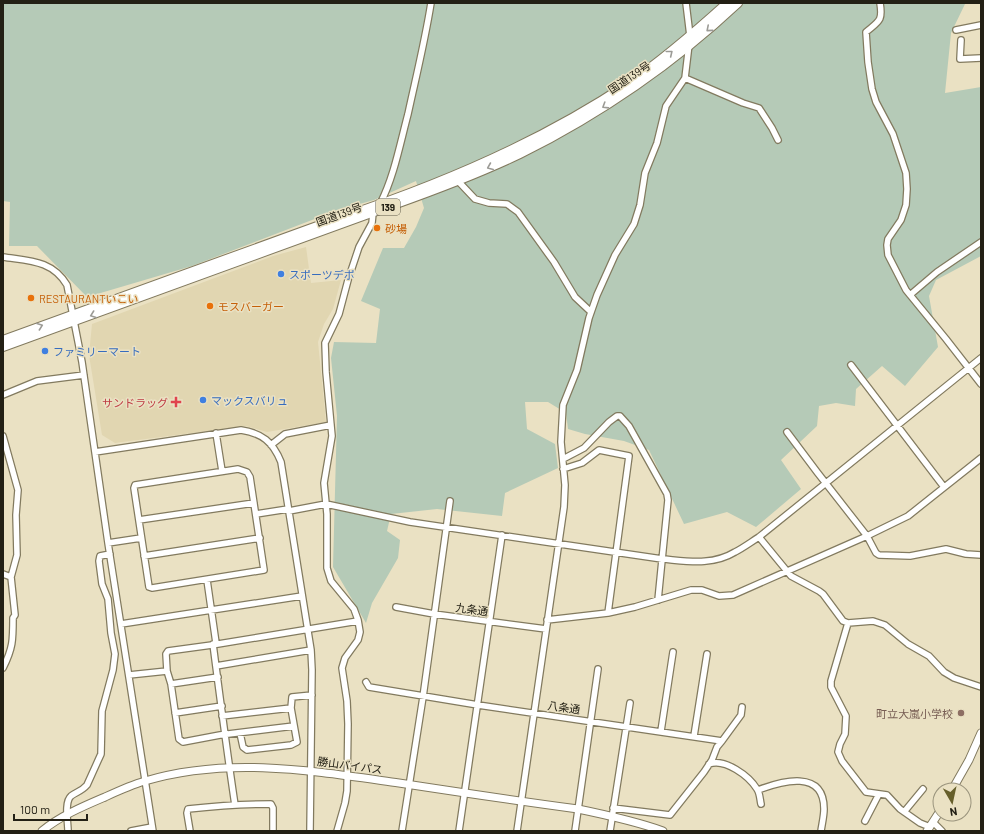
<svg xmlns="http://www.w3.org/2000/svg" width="984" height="834" viewBox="0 0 984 834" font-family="Barlow,'Noto Sans JP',sans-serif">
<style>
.built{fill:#e1d6b1}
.green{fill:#b5cab7}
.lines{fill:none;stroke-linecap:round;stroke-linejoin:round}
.minor-casing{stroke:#827a5f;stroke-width:8}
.major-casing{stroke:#827a5f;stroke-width:9}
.highway-casing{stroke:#827a5f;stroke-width:10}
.minor{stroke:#fff;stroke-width:5.5}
.major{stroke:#fff;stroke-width:7}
.highway{stroke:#fff;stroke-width:8}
.oneway{stroke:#9c9b96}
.food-dot{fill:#e8710a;stroke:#eae1c3;stroke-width:1.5}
.shop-dot{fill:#3f7fe0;stroke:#eae1c3;stroke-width:1.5}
.health-dot{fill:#e0444e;stroke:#eae1c3;stroke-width:1.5}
.education-dot{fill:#8d6e63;stroke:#eae1c3;stroke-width:1.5}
.labels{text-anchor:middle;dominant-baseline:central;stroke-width:3;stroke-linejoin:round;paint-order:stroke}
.shield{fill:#eae1c3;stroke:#5f5a49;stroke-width:1}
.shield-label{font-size:10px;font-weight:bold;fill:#232015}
.street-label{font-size:11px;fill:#232015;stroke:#eae1c3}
.food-label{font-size:11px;fill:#c56008;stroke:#eae1c3;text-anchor:start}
.shop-label{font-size:11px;fill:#366cbe;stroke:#eae1c3;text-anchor:start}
.health-label{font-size:11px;fill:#be3a42;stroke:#eae1c3;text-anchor:end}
.education-label{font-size:11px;fill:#785e54;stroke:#eae1c3;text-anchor:end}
</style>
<rect width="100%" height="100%" fill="#eae1c3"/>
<path class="built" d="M306 247 311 283 341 280 333 309 324 324 318 342 326 422 267 432 246 426 115 443 102 435 89 355 92 324 273 256Z"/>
<path class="green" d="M3 3H964L965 4 951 33 945 93 981 87V256L936 280 929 296 938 347 905 386 882 366 856 389 855 406 836 403 819 406 817 426 781 460 801 489 756 527 727 512 684 524 649 450 624 441 585 434 568 429 566 413 548 402H525L527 429 555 444 558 468 505 493 502 516 437 509 391 514 387 531 400 540 398 558 372 603 366 623 333 567 337 416 331 358 334 342 376 343 380 309 361 301 383 248H404L416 227 424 208 416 181 374 200 338 210 192 266 87 297 37 246H9L10 202 3 201Z"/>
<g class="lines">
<g class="minor-casing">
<path id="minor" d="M880 3C883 21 879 21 866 32L868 62 872 89 876 102 893 134 906 173 907 189 906 205 901 220 888 239 887 245 888 255 906 290 946 339 981 384
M956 30 981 25
M961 40 960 59 981 58
M685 78 743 103 759 108 772 128 778 140
M458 181 475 199 489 203 507 204 518 212 554 262 575 297 591 312
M380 204C394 177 400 144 408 114 416 77 425 41 431 3
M3 257C29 261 52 260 67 285L82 362 108 543 153 831
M910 295 937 272 981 242
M981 358 759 537 791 576 819 591 823 594 843 621 848 623 873 621 885 625 908 644 929 656 944 672 954 678 981 687
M851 365 944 487
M3 395 37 381 84 375
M787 432 817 472 867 536 876 553 879 555 910 556 946 549 966 554 981 555
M216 433 222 471
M3 436 18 490 16 515 17 555 11 577 15 615 13 618C13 640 13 648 3 668
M271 445 285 434 331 425
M95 452 241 430C262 433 273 442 281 462L311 650 312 670 310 831
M563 459 584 448 609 422 617 416H620L629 426 667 494 668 500 658 600
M238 469 247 472 250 477 264 570 152 588 149 587 134 488 135 485Z
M563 469 582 463 599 450 629 456 608 613
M289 511 326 504 410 522 662 559C687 561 712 566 735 552 743 548 751 542 759 537
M256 514 288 509
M139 520 254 503
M108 543 141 538
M144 556 260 538
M3 574 11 577
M207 580 216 643
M396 607 434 614 546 629
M547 620 608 613 635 607 691 590H702L719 596 733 595 867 536 908 516 981 458
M848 623 831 681V687L846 716 845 734 840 744 838 752 842 761 866 792 887 795 900 809 920 823 930 827
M121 624 302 596
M213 644C220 698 227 752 235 805
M216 666 311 650
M129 675 167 671
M366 682 369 687 478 705 722 741 741 715 742 707
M171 684 218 677
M175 713 222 706
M222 716 291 708
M294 726 220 735 183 742 179 739 171 684 167 671 166 654 168 651 212 645 358 621
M661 731 673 652
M240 733 243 747 247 750 291 745 297 742 291 708 292 697 312 695
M694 736 707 654
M709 764C725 758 749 776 757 789 760 793 760 800 761 804
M758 790C782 781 824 769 824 809 824 816 822 824 821 831
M613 808 670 815 704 772 712 760 717 747 722 741
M904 812 923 789
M865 821 879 794
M933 822 942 831
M68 831C68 822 64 802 71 796 76 792 82 791 87 785L101 754 102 711 113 670 115 654 111 633 108 599 102 584 99 561 100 556 110 554
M131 831 152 827
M190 831 187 813 188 809C216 806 243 804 271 804L273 808V831
M337 831 345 803 347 791 348 724 347 701 342 668 345 658 358 640 360 632 358 620 354 609 331 581 327 568V514L324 483 332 436 326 372 325 343 339 314 348 280 359 247 372 223 373 213 374 211
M402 831 423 697 450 501
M459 831 502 535
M517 831 564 507 565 485 561 442 563 405 577 370 589 318 597 295 615 255 634 224 640 205 645 173 657 143 666 106 685 78 690 36 686 3
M575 831 598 669
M610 831 630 703"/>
</g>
<g class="major-casing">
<path id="major" d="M952 790 969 760 981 733
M42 831C60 816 84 806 105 797 118 791 131 785 145 781 229 756 314 771 399 783 458 792 518 801 578 809 607 815 635 821 663 831
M927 831 940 811"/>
</g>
<g class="highway-casing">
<path id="highway" d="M3 340 342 217C442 184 541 142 629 83 664 59 696 31 727 3
M3 347 396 204C438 189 480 173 520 154 600 114 673 64 738 3"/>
</g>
<use href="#minor" class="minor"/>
<use href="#major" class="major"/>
<use href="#highway" class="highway"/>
</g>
<defs><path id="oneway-chevron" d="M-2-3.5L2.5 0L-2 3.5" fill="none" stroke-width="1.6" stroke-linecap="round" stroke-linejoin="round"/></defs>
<g class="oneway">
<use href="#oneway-chevron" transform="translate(709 29) rotate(139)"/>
<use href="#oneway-chevron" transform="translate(670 53) rotate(-39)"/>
<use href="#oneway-chevron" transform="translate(605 106) rotate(148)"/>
<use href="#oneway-chevron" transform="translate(490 167) rotate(157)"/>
<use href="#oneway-chevron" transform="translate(93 315) rotate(160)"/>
<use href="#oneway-chevron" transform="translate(40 326) rotate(-20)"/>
</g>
<g class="food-dot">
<circle cx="377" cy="228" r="4"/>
<circle cx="31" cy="298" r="4"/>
<circle cx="210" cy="306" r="4"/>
</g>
<g class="shop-dot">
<circle cx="281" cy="274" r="4"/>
<circle cx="45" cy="351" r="4"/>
<circle cx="203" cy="400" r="4"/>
</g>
<path class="health-dot" d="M174 396h4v4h4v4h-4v4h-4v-4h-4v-4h4z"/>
<circle class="education-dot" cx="961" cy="713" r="4"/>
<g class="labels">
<rect class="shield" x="376" y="199" width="24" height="16" rx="3"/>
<g class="shield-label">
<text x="388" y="207">139</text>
</g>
<g class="street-label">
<text transform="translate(629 77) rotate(-34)">国道139号</text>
<text transform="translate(339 214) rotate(-20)">国道139号</text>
<text transform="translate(472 609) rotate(8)">九条通</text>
<text transform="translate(564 707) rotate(8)">八条通</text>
<text transform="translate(350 765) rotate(8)">勝山バイパス</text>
</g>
<g class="food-label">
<text x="385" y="228">砂場</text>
<text x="39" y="298">RESTAURANTいこい</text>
<text x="218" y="306">モスバーガー</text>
</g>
<g class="shop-label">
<text x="289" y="274">スポーツデポ</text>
<text x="53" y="351">ファミリーマート</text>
<text x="211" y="400">マックスバリュ</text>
</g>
<g class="health-label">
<text x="168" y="402">サンドラッグ</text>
</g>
<g class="education-label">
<text x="953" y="713">町立大嵐小学校</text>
</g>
</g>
<rect width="984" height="834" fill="none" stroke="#232015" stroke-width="8"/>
<g transform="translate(952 802) rotate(171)"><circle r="19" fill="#eae1c3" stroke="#9a947d"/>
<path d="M0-3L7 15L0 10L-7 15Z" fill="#665f2b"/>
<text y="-6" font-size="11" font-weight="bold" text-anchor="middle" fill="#232015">N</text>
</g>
<path d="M14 814v6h73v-6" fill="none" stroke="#232015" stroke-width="2"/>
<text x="20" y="814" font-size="12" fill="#232015" stroke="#eae1c3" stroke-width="3" paint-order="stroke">100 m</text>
</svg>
